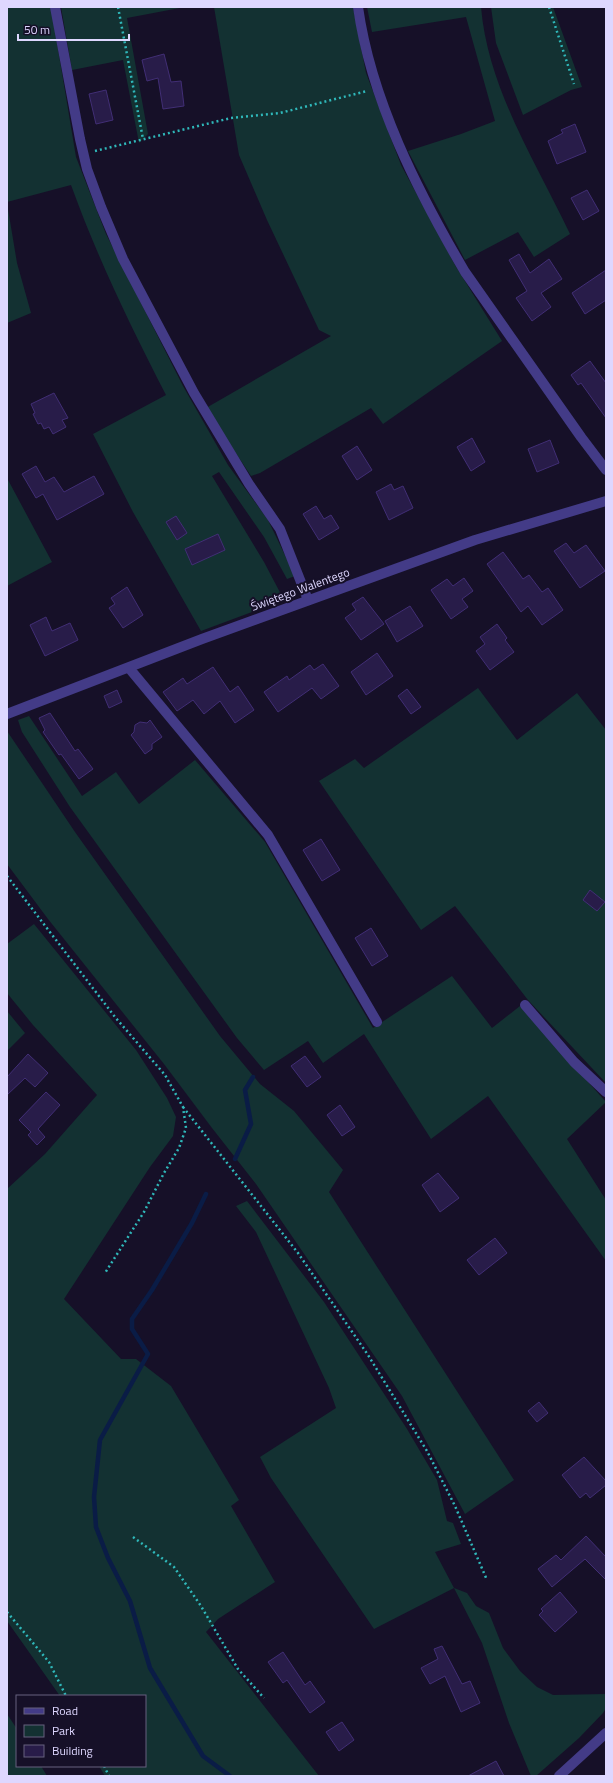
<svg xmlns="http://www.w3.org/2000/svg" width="613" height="1783" viewBox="0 0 613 1783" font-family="'Titillium Web',sans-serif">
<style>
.green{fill:#133132}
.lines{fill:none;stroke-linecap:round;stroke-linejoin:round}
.stream{stroke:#0a1c46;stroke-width:4.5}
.building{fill:#281c49;stroke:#412e75}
.path{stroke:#2fb8ba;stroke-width:2.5;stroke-dasharray:2 3;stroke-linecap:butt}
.minor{stroke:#433b87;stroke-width:10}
.labels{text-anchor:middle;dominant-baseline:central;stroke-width:4;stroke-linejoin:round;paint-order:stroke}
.street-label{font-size:12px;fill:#ded7ff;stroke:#161028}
</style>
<rect width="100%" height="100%" fill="#161028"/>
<path class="green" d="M7 7H51L76 157 106 234 183 386 228 465 268 520 295 576 287 579 264 537 219 472 212 476 264 562 284 600 201 631 133 512 93 434 166 395C131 327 97 257 71 185L7 202Z
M61 7H185L127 18 148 134 139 143 123 60 72 70Z
M214 7H353L366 73 401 165 455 265 502 341 383 424 371 408 260 473 251 476 206 408 331 336 319 330 267 220 239 155Z
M367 7H481C488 89 536 162 570 234L534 257 518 232 465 260 408 151 461 134 495 121 466 17 372 32Z
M491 7H553L582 87 571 90 523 115 496 43Z
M7 203 17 263 31 313 7 323Z
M7 478 52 562 7 586Z
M478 688 517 740 577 693 606 730V1083L528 1000 455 906 421 930 319 781 355 759 364 768Z
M29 716 82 796 116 772 139 804 195 760 265 842 373 1028 452 976 492 1028 520 1006 606 1102 567 1139 606 1200V1261L488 1096 431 1139 364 1034 323 1063 308 1041 264 1070 237 1038 70 807 22 732 18 720Z
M7 731 75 832 220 1036 260 1084 294 1111 343 1170 329 1192 514 1480 465 1514 402 1396 256 1184 212 1128 164 1064 48 919 7 864Z
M34 924 136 1050 167 1098 176 1117 173 1136 150 1167 64 1299 121 1359H136L171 1386 239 1500 231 1506 275 1582 218 1619 206 1632 319 1776H105L99 1766H145V1696H60L7 1621V1189L45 1154 97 1095 33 1025 7 993V944Z
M7 1011 25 1033 7 1051Z
M247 1201 324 1302 407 1429 437 1480 447 1521 453 1523 461 1544 435 1552 454 1588 467 1593 476 1606 489 1613 503 1648 520 1671 537 1687 553 1695 606 1694V1708L603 1713 579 1738 536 1776H531L509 1723 482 1643 454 1588 374 1629 271 1478 260 1457 336 1408 329 1388 256 1232 236 1206Z
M7 1714 17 1729V1766H41L47 1776H7Z"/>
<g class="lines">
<path class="stream" d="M235 1159 251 1124 245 1090 253 1077
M206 1194 192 1223 152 1290 132 1319V1329L148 1354 100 1440 94 1497 96 1527 108 1558 130 1601 150 1668 203 1756 230 1776"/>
</g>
<path class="building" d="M164 54 171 82 181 81 184 106 163 109 158 78 147 81 142 60Z
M106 90 113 120 96 124 89 94Z
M575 124 586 152 557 164 548 141 563 133 561 130Z
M587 190 599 211 583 220 571 198Z
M519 254 530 273 549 259 562 279 541 293 551 307 532 321 516 298 527 291 509 260Z
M606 270V300L585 314 572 293Z
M590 361 606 383V418L581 383 578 385 571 375Z
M54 393 68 418 62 420 66 427 53 434 49 427 44 429 41 423 38 424 33 414 35 413 31 404Z
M472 438 485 462 471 471 457 447Z
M550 440 559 463 537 472 528 449Z
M357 446 372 470 357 480 342 456Z
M36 466 45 482 54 477 64 492 94 476 104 494 57 520 43 494 36 498 22 474Z
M391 484 394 490 403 486 413 508 389 520 376 492Z
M316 506 324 519 331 515 339 528 319 540 303 514Z
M176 516 187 533 177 540 166 522Z
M218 534 225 550 192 565 185 549Z
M566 543 574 553 586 545 605 571 580 588 554 551Z
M503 552 523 579 529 575 542 592 548 588 563 610 542 625 528 606 521 612 487 564Z
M464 578 473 591 462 599 468 607 451 619 431 590 447 579 453 586Z
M127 587 143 615 123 628 109 608 115 604 111 598Z
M363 597 384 624 361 640 345 618 356 610 352 604Z
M410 606 423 626 397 642 385 621Z
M46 617 52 631 70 623 78 640 45 656 30 625Z
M497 624 507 638 505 640 514 652 490 670 476 651 485 644 480 637Z
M377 653 393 676 366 695 351 672Z
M323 664 339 686 321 699 312 688 278 712 264 692 287 676 289 680 310 665 314 670Z
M213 667 230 692 238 686 254 710 235 723 220 701 204 714 193 700 177 711 163 692 183 678 187 684Z
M407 689 421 707 411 714 398 696Z
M117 690 122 702 109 708 104 696Z
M50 713 75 751 78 749 93 769 79 779 61 754 59 755 43 732 45 730 39 718Z
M150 720 162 737 152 744V749L145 754 131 735 134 732 135 725 140 722 147 723Z
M321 839 340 870 322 881 303 850Z
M590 890 605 902 597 911 583 900Z
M371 928 388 956 372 966 355 938Z
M28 1054 48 1073 35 1087 25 1078 7 1095V1077Z
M305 1056 321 1077 307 1087 291 1066Z
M46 1092 60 1105 38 1129 45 1137 37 1145 28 1135 31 1132 19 1120Z
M340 1105 355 1127 342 1136 327 1115Z
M438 1173 459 1198 440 1212 422 1185Z
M495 1238 507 1253 479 1275 467 1260Z
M539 1402 548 1413 537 1422 528 1411Z
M584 1457 606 1481V1485L590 1498 586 1493 580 1498 562 1475Z
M586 1536 606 1557V1580L585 1559 552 1587 538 1569 556 1555 561 1560Z
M560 1592 577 1612 555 1632 539 1615 543 1611 541 1609Z
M442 1646 462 1684 470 1681 480 1703 461 1712 445 1676 430 1684 421 1668 438 1659 434 1649Z
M283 1652 305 1685 310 1681 325 1702 310 1713 287 1680 283 1683 268 1662Z
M342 1722 354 1740 339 1751 326 1732Z
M496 1761 504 1776H468Z"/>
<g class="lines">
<path class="path" d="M118 7 143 139
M549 7 574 84
M95 151 231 118 280 113 367 91
M7 876 115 1017 165 1075 183 1107 186 1128 179 1148 164 1173 144 1212 105 1273
M183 1107 298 1253 368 1355 427 1451 455 1506 487 1580
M133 1537 174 1567 201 1606 238 1669 264 1698
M7 1612 49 1662 66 1696
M104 1766 109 1776"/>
<path class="minor" d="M55 7 80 139 87 169 101 207 123 259 194 393 249 484 280 529 308 600
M358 7C371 100 418 192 465 272L581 437 606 470
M129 668 268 835 377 1022
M7 714 202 639 475 540 606 501
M525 1005 574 1062 606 1092
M559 1776 606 1733"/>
</g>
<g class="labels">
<g class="street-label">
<text transform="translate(300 589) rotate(-20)">Świętego Walentego</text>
</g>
</g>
<rect width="613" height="1783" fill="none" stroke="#ded7ff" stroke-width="16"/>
<rect x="16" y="1695" width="130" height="72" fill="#161028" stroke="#66607e"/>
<rect x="24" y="1708" width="20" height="6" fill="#433b87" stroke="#66607e"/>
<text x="52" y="1715" font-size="12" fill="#ded7ff">Road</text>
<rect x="24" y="1725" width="20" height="12" fill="#133132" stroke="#66607e"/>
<text x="52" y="1735" font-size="12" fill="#ded7ff">Park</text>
<rect x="24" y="1745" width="20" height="12" fill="#281c49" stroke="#66607e"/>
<text x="52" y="1755" font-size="12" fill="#ded7ff">Building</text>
<path d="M18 34v6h111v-6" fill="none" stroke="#ded7ff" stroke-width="2"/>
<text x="24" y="34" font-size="12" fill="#ded7ff" stroke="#161028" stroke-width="3" paint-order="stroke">50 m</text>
</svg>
